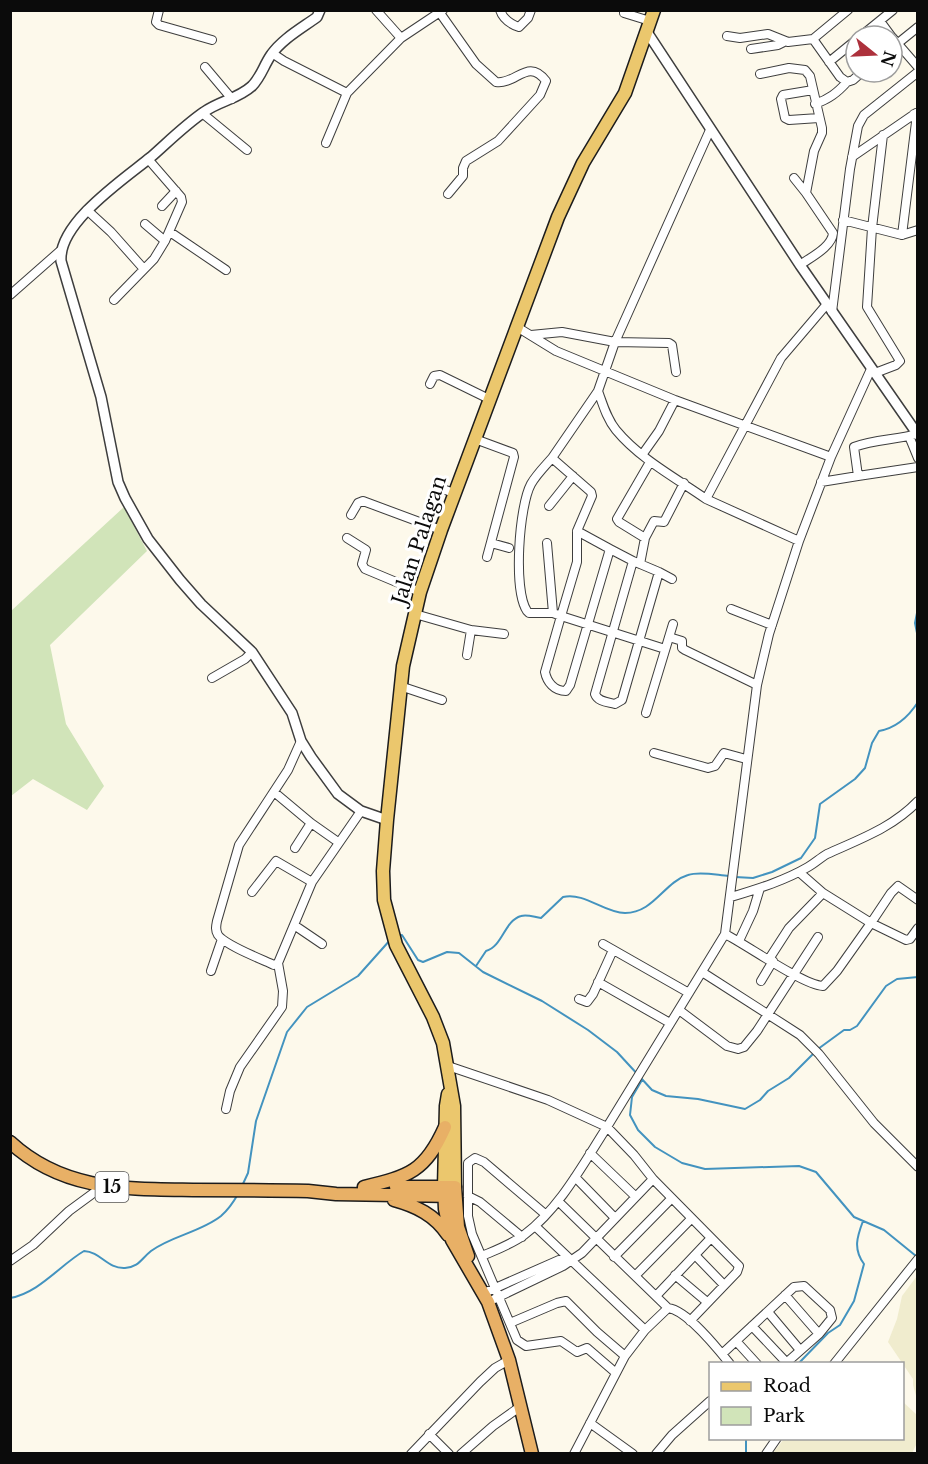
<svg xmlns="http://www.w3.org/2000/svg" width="928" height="1464" viewBox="0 0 928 1464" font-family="'Libre Baskerville',serif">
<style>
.farmland{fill:#f0ecce}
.green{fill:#d1e4b9}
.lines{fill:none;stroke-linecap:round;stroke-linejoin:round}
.stream{stroke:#4393bf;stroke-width:2}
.minor-casing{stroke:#3e3e3e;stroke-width:10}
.tertiary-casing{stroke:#3e3e3e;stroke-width:12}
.primary-casing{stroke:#1c1c1c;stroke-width:15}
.trunk-casing{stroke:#1c1c1c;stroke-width:15}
.minor{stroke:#fff;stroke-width:8}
.tertiary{stroke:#fff;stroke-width:9}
.primary{stroke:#ebc76d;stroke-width:12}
.trunk{stroke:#e8b066;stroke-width:12}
.labels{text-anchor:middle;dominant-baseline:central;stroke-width:6;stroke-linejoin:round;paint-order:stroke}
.shield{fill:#fff;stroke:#545454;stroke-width:1.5}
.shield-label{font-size:18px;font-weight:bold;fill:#0b0b0b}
.street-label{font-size:20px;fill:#0b0b0b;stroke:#fff}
</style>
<rect width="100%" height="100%" fill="#fdf9eb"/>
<path class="farmland" d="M917 1276V1399L913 1385V1379L888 1342 897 1319 902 1296Z
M903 1402 917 1415V1443L912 1453H773L784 1439 902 1438Z"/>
<path class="green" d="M124 507 147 551 50 645 66 724 104 786 87 810 33 779 11 796V611Z"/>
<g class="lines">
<path class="stream" d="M918 608 915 623 918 638
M735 877 753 878 772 872 801 858 815 838 820 804 855 779 865 768 872 743 879 731C896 728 909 716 918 702
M399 936 402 935 418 960 423 962 447 952 459 953 483 972 542 1001 588 1030 617 1052 652 1090 666 1096 698 1099 745 1109 760 1100 768 1091 789 1078 814 1053
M476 966 486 951C503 946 504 921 521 916 527 914 534 917 541 918L563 897C585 892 604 913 625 913 654 913 664 882 688 875 700 871 716 875 729 876
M818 1049 844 1030H850L857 1026 886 986 897 979 918 977
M642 1080 632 1097 630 1115 638 1130 655 1147 682 1163 705 1169 799 1166 816 1172 854 1217 884 1230 916 1256 918 1254
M242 1186 248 1173 256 1121 287 1032 307 1007 358 976 391 939
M10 1298C39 1293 60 1265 84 1251 101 1252 107 1269 125 1268 139 1267 141 1259 151 1251 171 1236 201 1232 221 1216 229 1209 233 1203 238 1194
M798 1364 828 1333 840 1325 854 1301 864 1264C853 1249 857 1237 863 1221
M746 1454V1438"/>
<g class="minor-casing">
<path id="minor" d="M159 10 156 22 159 25 212 40
M376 10 401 38 443 10
M500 10C503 19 510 24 519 27L528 18 531 10
M440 13 476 64 496 82C516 85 528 57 546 81L540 95 498 141 466 161 463 168V176L448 194
M624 13 650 21
M880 21 891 36
M727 36 740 38 768 34 788 42 813 39 848 10
M861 36 893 10
M892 37 918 67
M813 39 840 77 847 82 853 80 862 72
M892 48 918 27
M751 49 778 45 784 42
M272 53 284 61 347 93
M829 62 856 40
M205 67 232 99
M760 74 789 68 805 70 810 76 822 128V133L814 151 806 193 833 233C832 247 811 257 800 265
M813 90 783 95 781 99 785 118 789 120 819 118
M815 104C829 99 837 93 847 82
M202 113 247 150
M326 143 347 93 401 38
M852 157 916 113
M794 178 806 193
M162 206 176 191
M87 210 111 232 143 268
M843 220 902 235 916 122 914 114
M145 224 165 241
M170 232 226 270
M902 235 918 230
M10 295 60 251
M114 300 154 259 165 241 182 202 181 197 148 159
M832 312 850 169 858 126 864 115 918 72
M517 327 556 351 675 400 831 457 871 369
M531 335 562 332 615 342 669 343 672 345 676 372
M875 373 896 365 900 361 867 307 872 228 883 135
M430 384 434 376 440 375 489 399
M598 391C603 405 607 419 616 430 640 459 676 478 706 499L781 358 827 304
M909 436 918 458
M475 439 513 453 514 457 487 557
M642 455 659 431 675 400
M552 458C545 466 536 475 531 484 519 506 513 590 527 611L529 613H553
M858 476 918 467
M821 482 858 476 854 447C874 439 896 440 917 434
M437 487 454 493
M706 499 799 541 831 457
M549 506 573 476
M351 515 358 503 363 501 441 530
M347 538 366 550 362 564 365 569 420 592
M645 538 619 522 617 519 650 462
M491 543 509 548
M547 543 553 613 561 616 545 672C547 682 554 691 566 691L570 685 610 549 577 531
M610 549 633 561 595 694C598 702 608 702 615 704L622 700 659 572 633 561
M640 564 645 538 654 521 664 522 684 483
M659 572 672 579
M731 609 772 625
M415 614 471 630 504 634
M669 637 682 641V648L685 650 757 685
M665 649 561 616 577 562V531L592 496 591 492 552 458 598 391 615 342 710 130
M467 655 471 630
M212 678 245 659 252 652
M400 686 442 700
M646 713 673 624
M301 741 288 770 239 845 217 921C216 926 215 930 218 935 225 945 261 959 274 965L278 963 312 882 361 811
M654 753 708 768 715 766 724 753 746 759
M274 792 311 823 338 842
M295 848 311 823
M799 872 823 893
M252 892 276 861 312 882
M731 897C757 889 784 881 808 867 815 863 820 858 827 854 860 839 892 828 918 801
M294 925 322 944
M725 934C747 945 803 985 823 986L837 971 871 923 906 940 910 939 918 928
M739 941 753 911 760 888
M603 944 689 993
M769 959 789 928 823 893 871 923 891 893 898 886 918 900
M211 971 222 939
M702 972 800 1035 819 1054 874 1123 918 1167
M761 981 773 961
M598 982 670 1023
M579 999 587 1002 593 994 613 950
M679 1010 727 1046 738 1049 744 1047 757 1031 818 937
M448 1066 548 1100 607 1127 725 934 757 685 769 634 799 541
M226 1109 230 1091 240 1067 282 1007 283 991 278 963
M590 1153 635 1196
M575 1177 615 1218
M468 1196 480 1202 522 1237
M558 1201 668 1308
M545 1214 484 1162 475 1158 468 1163V1216L472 1234 517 1340 526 1346 561 1341 577 1352 587 1348 616 1373
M535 1226 645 1330
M695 1255 724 1285
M482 1256C496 1250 512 1244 524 1235 560 1208 583 1164 607 1127L634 1155 653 1179
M614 1257 671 1199
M10 1261 33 1245 69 1211 103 1186
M675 1275 707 1302
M635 1276 691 1219
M484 1293 559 1260 570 1259
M785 1295 819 1334
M656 1296 711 1238
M488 1302 563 1266 582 1253 653 1179 739 1266 737 1272 690 1321
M768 1312 800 1350
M510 1323 557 1303 566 1301 597 1332 625 1356
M752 1326 786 1362
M736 1341 757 1364
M722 1354 794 1287 804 1286 830 1310 832 1318 819 1334 785 1364
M834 1364 918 1259
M590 1423 633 1454
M429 1434 449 1454
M411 1454 480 1382 495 1368 509 1360
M461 1454 493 1426 521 1406
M574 1454 625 1356 645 1330 668 1308C687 1310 718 1349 730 1364
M656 1454 672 1435 710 1401
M766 1454 777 1438"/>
</g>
<g class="tertiary-casing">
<path id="tertiary" d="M320 10 317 17C302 28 282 39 271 55 264 65 261 77 252 86 238 99 219 101 204 112 185 125 168 142 151 157 124 179 58 223 61 261L101 397 118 482 125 498 148 539 180 580 201 604 252 652 292 713 301 741 311 757 338 794 361 811 387 820
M647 32 800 265 918 435"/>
</g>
<g class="primary-casing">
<path id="primary" d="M444 1187 446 1106 448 1094
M455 1187 454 1106 443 1043 433 1017 396 945 384 900 383 871 387 820 403 666 420 592 441 530 558 217 583 163 625 93 654 10"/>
</g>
<g class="trunk-casing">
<path id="trunk" d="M10 1142C63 1191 126 1189 193 1190 231 1190 270 1190 308 1191L336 1194 455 1196
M364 1187C409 1176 425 1172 445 1127
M396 1187H455L458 1227 468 1256
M444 1187 445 1209 452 1240 488 1302 509 1360 532 1454
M394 1200C416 1206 435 1215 448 1235"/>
</g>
<use href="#minor" class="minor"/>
<use href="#tertiary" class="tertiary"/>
<use href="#primary" class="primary"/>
<use href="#trunk" class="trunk"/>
</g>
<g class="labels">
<rect class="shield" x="95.5" y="1172" width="33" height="30" rx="4.5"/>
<g class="shield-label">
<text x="112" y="1187">15</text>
</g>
<g class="street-label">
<text transform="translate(419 540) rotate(-72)">Jalan Palagan</text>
</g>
</g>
<rect width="928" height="1464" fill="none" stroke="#0b0b0b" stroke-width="24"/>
<rect x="709" y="1362" width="195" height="78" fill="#ffffff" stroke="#9d9d9d" stroke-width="1.5"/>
<rect x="721" y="1382" width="30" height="9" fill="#ebc76d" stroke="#9d9d9d" stroke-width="1.5"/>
<text x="763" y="1392" font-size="18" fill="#0b0b0b">Road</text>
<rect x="721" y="1407" width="30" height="18" fill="#d1e4b9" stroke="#9d9d9d" stroke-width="1.5"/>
<text x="763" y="1422" font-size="18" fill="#0b0b0b">Park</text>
<g transform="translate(874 54) rotate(108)"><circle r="28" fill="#ffffff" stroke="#9d9d9d" stroke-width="1.5"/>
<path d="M0-4.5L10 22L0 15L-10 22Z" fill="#ad313c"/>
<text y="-9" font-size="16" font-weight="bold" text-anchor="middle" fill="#0b0b0b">N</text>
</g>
</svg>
